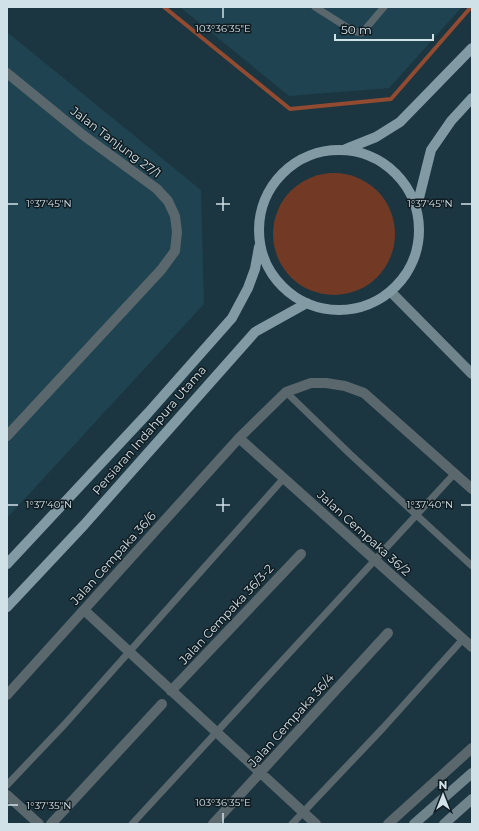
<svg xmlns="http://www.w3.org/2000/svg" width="479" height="831" viewBox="0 0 479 831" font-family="Montserrat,sans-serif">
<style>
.built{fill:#1f4350}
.grass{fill:#723a25}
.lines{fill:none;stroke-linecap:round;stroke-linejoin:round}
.stream{stroke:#924b30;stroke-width:4}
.lane{stroke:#5a676c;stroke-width:7}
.street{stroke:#5a676c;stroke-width:10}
.secondary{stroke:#70848c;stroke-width:10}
.primary{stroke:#819aa4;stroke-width:10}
.ticks{fill:none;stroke:#d1e1e8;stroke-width:1.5}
.labels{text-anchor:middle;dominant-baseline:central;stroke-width:3;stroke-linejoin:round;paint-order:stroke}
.street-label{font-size:12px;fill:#d1e1e8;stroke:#101c21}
.ticks-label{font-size:10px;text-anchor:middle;fill:#d1e1e8;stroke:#101c21;stroke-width:3;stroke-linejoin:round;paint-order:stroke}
</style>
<rect width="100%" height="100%" fill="#1b3641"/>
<path class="built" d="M180 7H462L389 88 289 96Z
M7 32 201 190 204 304 7 518Z"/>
<path class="grass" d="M273 234a61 61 0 1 1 122 0a61 61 0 1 1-122 0Z"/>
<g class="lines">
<path class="stream" d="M164 7 290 109 391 99 471 7"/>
<path class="lane" d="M315 7 353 31 362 33 384 7
M286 392 350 454 472 566
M7 785 64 725 284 478
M132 824 455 473
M292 824 383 728 463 639"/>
<path class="street" d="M7 73 83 135 157 189 168 201 175 216 177 232 175 251 161 270 7 436
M239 438 472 647
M84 610 316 824
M171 691 301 554
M7 695 239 438 286 392 311 383H326L345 386 364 393 472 489
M7 795 39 824
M51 824 162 704
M213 824 388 633
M388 824 472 748"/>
<path class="secondary" d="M391 292 472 374
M414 824 472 773
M444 824 472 799"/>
<path class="primary" d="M346 149 376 137 400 122 472 48
M259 230a80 80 0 1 1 160 0a80 80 0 1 1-160 0Z
M417 206 431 150 451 121 472 98
M7 564 148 413 232 318 248 288 255 269 259 247
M7 607 84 525 255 332 307 303"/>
</g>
<path class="ticks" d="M223 8V18M223 197V211M8 204H18M216 204H230M461 204H471M223 498V512M8 505H18M216 505H230M461 505H471M8 805H18M223 813V823"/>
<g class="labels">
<g class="street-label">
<text transform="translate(116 142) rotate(37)">Jalan Tanjung 27/1</text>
<text transform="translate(149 430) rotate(-49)">Persiaran Indahpura Utama</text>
<text transform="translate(364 533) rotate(42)">Jalan Cempaka 36/2</text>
<text transform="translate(113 558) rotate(-48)">Jalan Cempaka 36/6</text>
<text transform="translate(226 614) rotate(-47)">Jalan Cempaka 36/3-2</text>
<text transform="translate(291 720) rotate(-48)">Jalan Cempaka 36/4</text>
</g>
</g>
<g class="ticks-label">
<text x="223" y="32">103°36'35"E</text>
<text x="49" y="207">1°37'45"N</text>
<text x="430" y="207">1°37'45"N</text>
<text x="49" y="508">1°37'40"N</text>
<text x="430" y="508">1°37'40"N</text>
<text x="223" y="806">103°36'35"E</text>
<text x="49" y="809">1°37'35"N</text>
</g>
<rect width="479" height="831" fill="none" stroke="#d1e1e8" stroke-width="16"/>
<g transform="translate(443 795)" stroke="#101c21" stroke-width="3" paint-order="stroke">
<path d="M0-3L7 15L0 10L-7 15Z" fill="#d1e1e8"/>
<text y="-6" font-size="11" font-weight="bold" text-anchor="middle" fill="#d1e1e8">N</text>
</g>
<path d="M335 34v6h98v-6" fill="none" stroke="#d1e1e8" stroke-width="2"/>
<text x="341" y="34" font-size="12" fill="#d1e1e8" stroke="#101c21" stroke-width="3" paint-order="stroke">50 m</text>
</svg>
